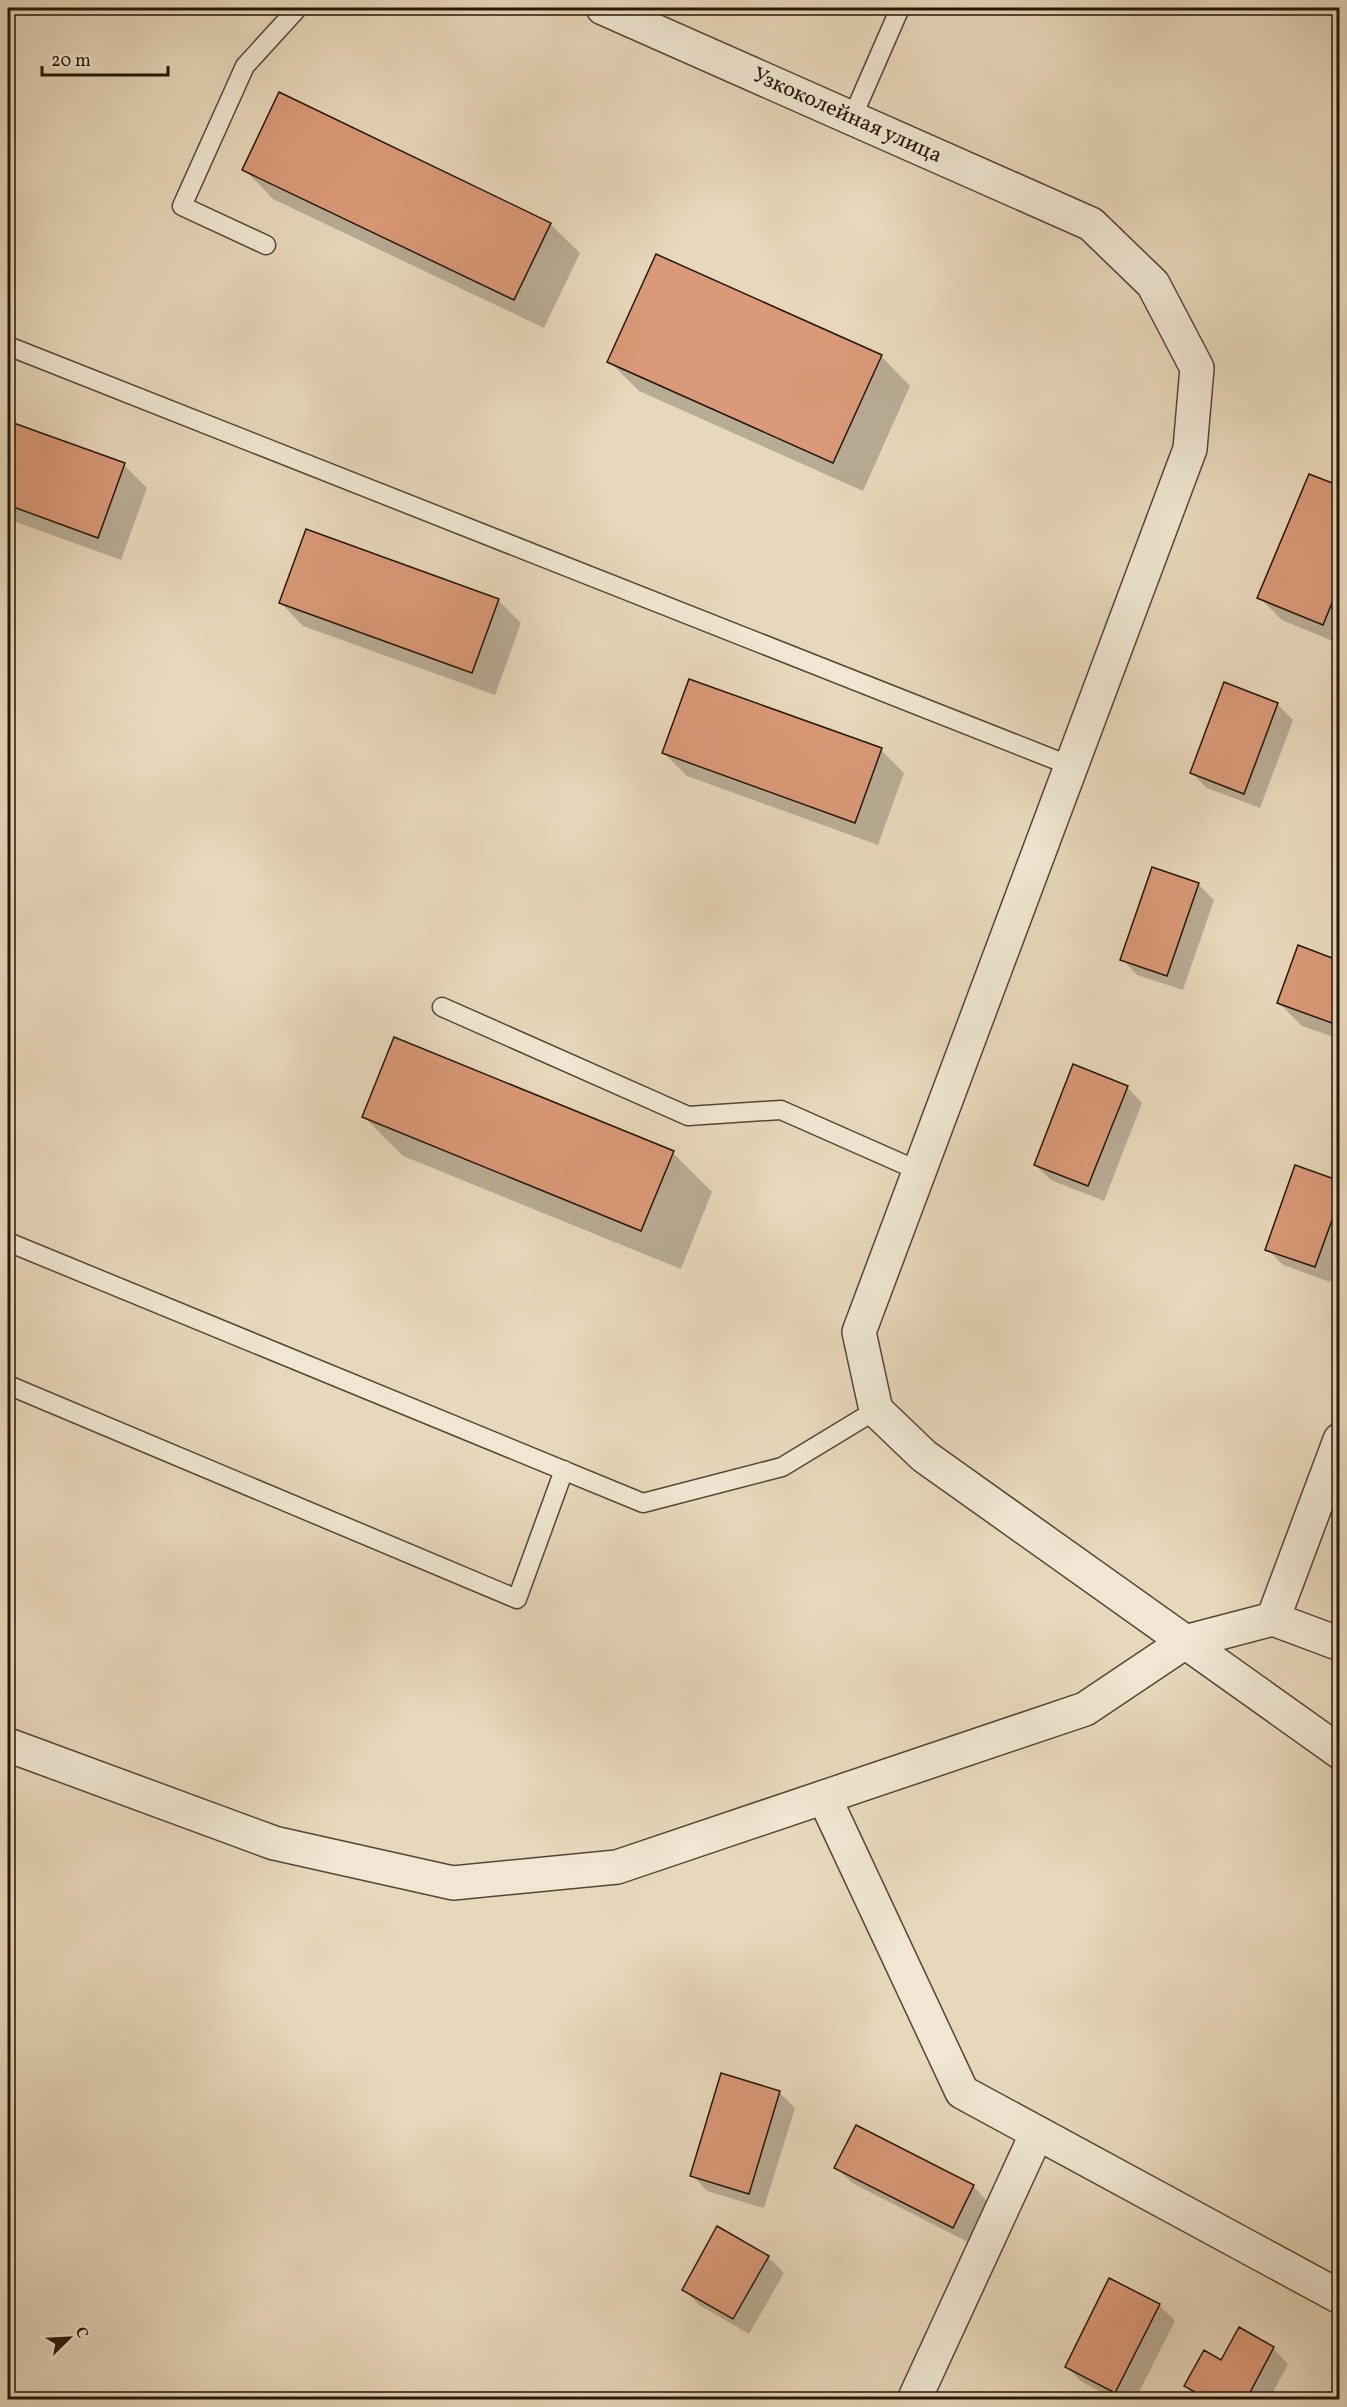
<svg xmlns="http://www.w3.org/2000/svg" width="1347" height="2407" viewBox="0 0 1347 2407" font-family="Vollkorn,serif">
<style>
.shadow{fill:#0003}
.building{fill:#da9978;stroke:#251606;stroke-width:1.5}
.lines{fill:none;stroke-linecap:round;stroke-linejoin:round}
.service-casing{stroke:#564633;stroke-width:21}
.minor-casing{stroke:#564633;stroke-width:36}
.tertiary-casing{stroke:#564633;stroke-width:36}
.service{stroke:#f0e6d3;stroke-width:18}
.minor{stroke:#f0e6d3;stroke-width:33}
.tertiary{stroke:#f0e6d3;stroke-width:33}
.labels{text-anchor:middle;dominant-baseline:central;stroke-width:4.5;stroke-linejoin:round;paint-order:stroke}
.street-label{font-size:22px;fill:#251606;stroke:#f0e6d3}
</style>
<rect width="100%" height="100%" fill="#e8d8bb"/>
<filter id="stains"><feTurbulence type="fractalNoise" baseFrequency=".00333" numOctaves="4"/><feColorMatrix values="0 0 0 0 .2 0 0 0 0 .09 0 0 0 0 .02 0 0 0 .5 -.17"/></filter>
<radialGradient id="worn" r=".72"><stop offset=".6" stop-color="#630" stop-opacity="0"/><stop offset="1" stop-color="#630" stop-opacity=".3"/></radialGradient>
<path class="shadow" d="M1114 8H1138L1134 17Z
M244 169 550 224 580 253 544 328 273 199Z
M881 356 910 386 863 491 639 391 609 361Z
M8 423 124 465 147 488 121 560 8 519Z
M1340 488V644L1282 620 1259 597Z
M498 600 521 623 495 695 303 626 281 603Z
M1277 704 1293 720 1260 808 1207 788 1192 773Z
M881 750 904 773 878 845 687 776 664 753Z
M1198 884 1214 900 1183 990 1137 975 1122 959Z
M1340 962V1039L1302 1026 1279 1003Z
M1127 1087 1142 1103 1104 1201 1051 1180 1035 1165Z
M364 1117 673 1153 712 1192 681 1269 403 1156Z
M1340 1183V1256L1330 1282 1283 1265 1267 1249Z
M779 2092 795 2108 764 2208 707 2191 692 2175Z
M836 2167 973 2186 988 2202 968 2242 852 2183Z
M768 2257 784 2273 749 2334 699 2305 684 2289Z
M1159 2305 1175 2321 1135 2400H1116L1082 2382 1066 2366Z
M1273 2348 1288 2364 1269 2400H1199L1186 2386 1222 2362Z"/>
<path class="building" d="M279 92 551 223 514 300 242 170Z
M656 254 882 355 833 463 607 362Z
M8 421 125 463 98 538 8 505Z
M1309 474 1340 486V583L1323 625 1257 598Z
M306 529 499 599 472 673 279 603Z
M689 679 882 748 855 823 662 753Z
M1224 682 1278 703 1244 794 1190 773Z
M1152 867 1199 883 1167 976 1120 960Z
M1298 945 1340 961V1026L1277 1003Z
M394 1037 674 1151 641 1231 362 1117Z
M1073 1064 1128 1086 1088 1186 1034 1165Z
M1295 1165 1340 1181V1198L1315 1267 1265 1250Z
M721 2073 780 2091 749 2194 690 2176Z
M856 2125 974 2185 953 2228 834 2168Z
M717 2226 769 2256 733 2319 682 2290Z
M1109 2278 1160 2304 1115 2393 1065 2367Z
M1239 2327 1274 2347 1246 2400H1209L1184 2386 1204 2350 1221 2360Z"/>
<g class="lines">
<g class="service-casing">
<path id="service" d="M852 118 900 8
M266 245 182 206 245 66 298 8
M8 346 1071 766
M442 1007 688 1116 781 1110 919 1171
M8 1242 643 1503 782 1467 876 1410
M8 1385 517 1599 564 1470"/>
</g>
<g class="minor-casing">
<path id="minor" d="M1273 1619 1340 1440
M8 1745 274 1843 453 1883 617 1867 1085 1709 1185 1642 1273 1619 1340 1644
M824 1797 962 2092 1340 2297
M914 2400 1037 2133"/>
</g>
<g class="tertiary-casing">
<path id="tertiary" d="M603 8 1091 224 1153 284 1197 368 1190 449 859 1332 876 1410 924 1456 1340 1752"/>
</g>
<use href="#service" class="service"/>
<use href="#minor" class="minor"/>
<use href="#tertiary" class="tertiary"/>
</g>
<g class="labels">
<g class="street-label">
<text transform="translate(847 116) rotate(24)">Узкоколейная улица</text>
</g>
</g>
<rect width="1347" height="2407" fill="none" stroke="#e8d8bb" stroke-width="30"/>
<rect x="9" y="9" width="1329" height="2389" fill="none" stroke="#251606" stroke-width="3"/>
<rect x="15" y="15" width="1317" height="2377" fill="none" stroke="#251606" stroke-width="1.5"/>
<g transform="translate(69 2338) rotate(66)" stroke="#f0e6d3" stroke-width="4.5" paint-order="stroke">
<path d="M0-4.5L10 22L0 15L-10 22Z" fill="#251606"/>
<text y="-9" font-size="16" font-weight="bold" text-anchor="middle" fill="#251606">С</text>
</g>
<path d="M42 66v9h126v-9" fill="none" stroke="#251606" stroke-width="3"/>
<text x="51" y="66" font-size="18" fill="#251606" stroke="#f0e6d3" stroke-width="4.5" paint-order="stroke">20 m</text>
<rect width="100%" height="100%" filter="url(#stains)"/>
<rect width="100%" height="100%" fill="url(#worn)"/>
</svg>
